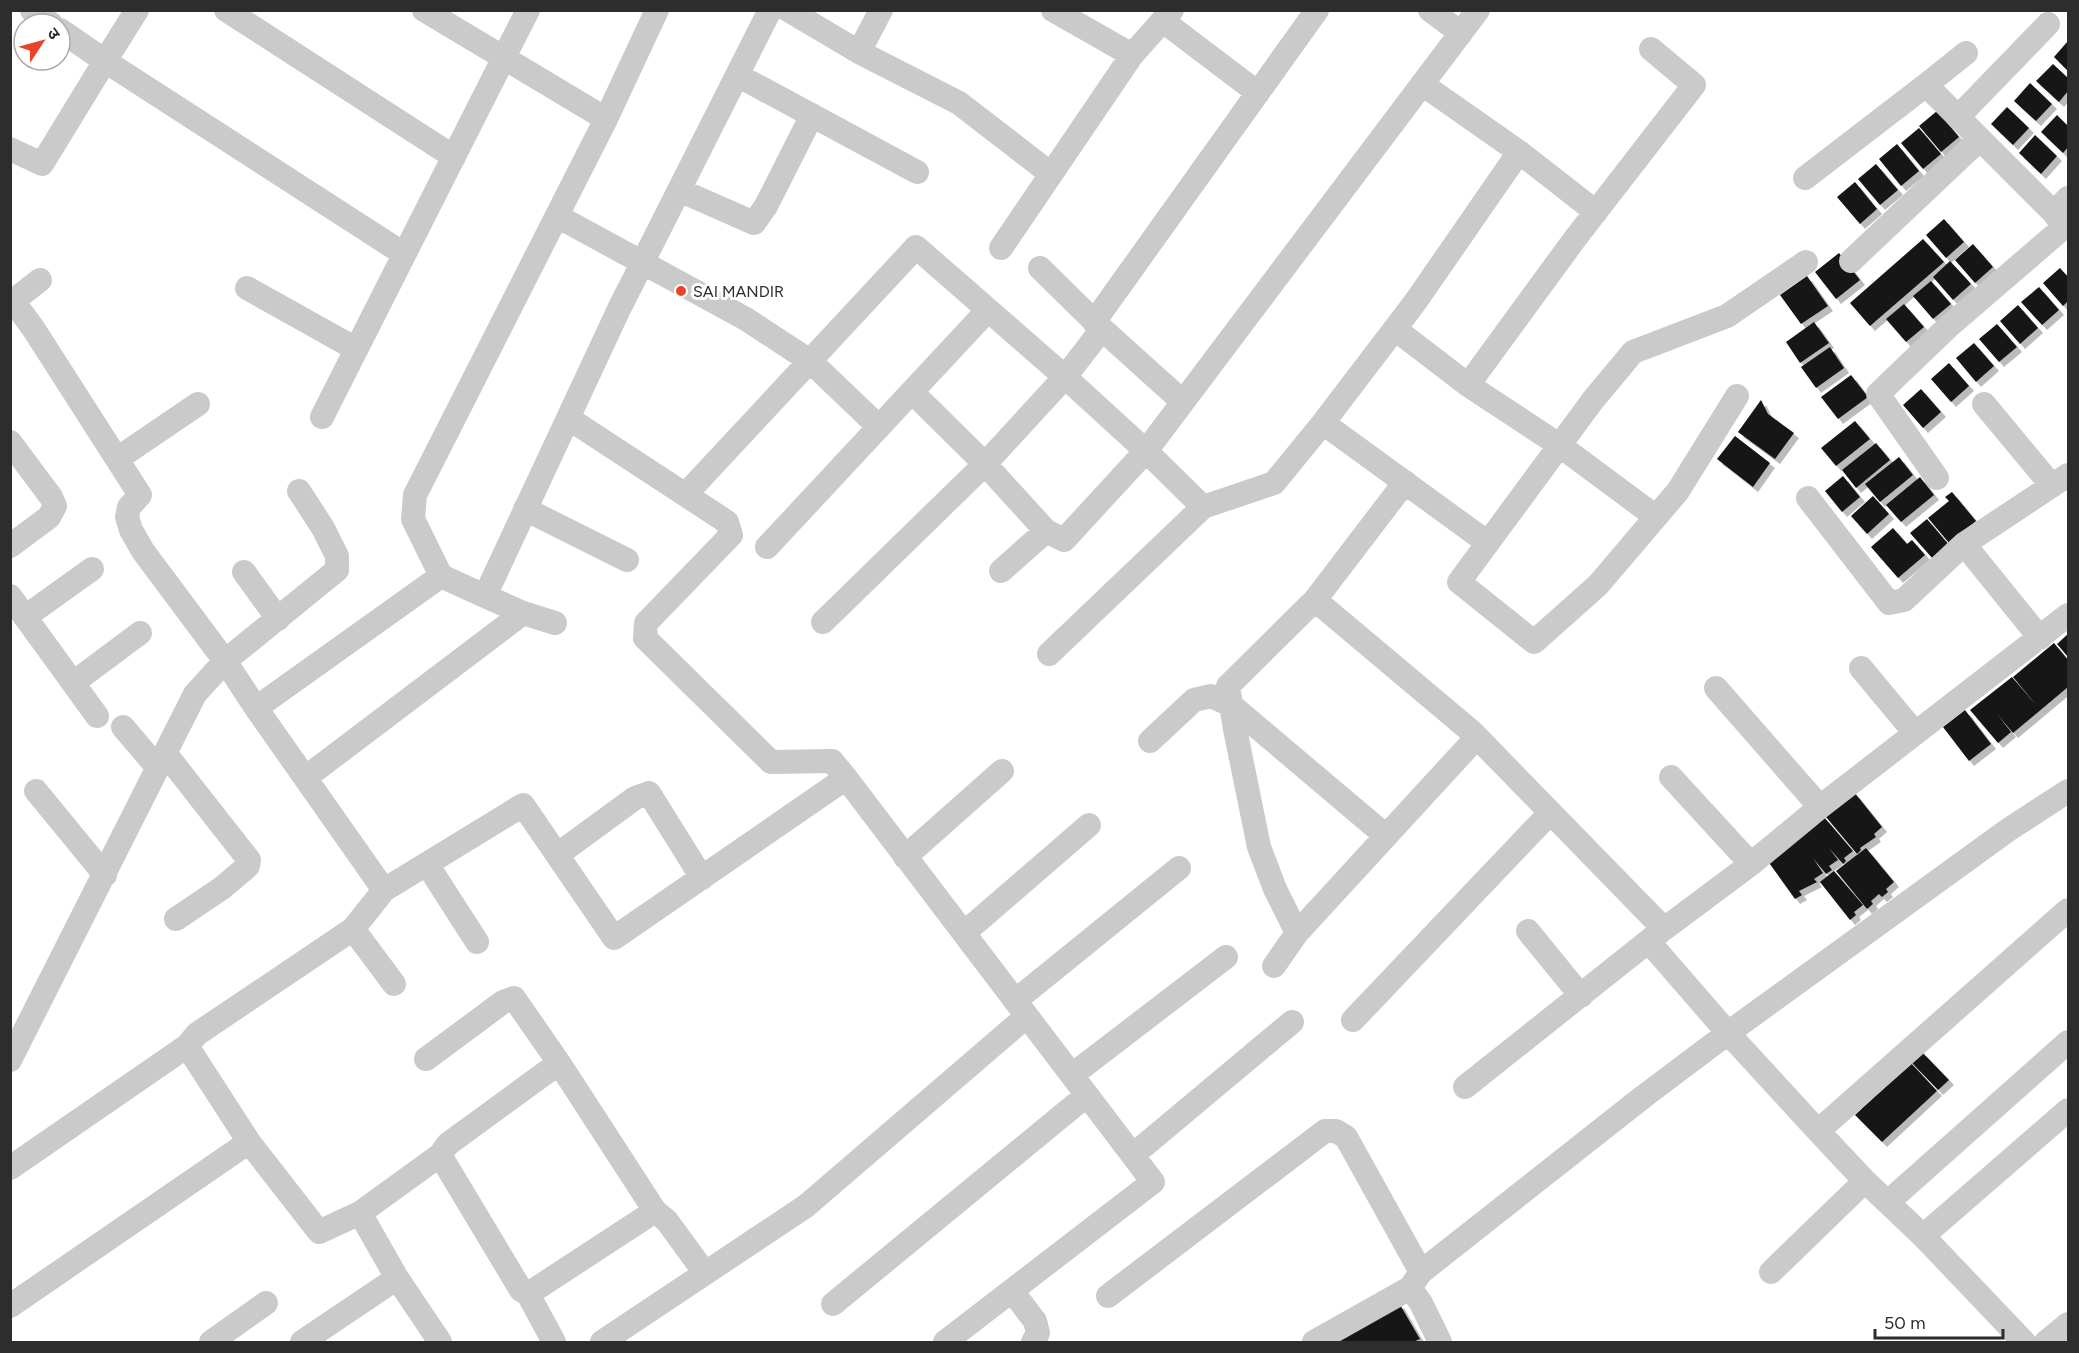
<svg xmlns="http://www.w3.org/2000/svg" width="2079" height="1353" viewBox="0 0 2079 1353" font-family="Figtree,'Noto Sans Devanagari',sans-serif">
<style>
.building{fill:#141414;filter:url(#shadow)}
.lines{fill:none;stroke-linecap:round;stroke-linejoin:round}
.minor{stroke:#cacaca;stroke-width:24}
.poi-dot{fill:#e9442b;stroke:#fff;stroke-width:2}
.labels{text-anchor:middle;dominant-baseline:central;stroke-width:6;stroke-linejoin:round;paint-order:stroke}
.poi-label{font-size:16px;fill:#2d2d2d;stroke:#fff;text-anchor:start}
</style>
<defs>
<filter id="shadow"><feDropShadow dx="5" dy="5" stdDeviation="0" flood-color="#0004"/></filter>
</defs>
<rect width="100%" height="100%" fill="#fff"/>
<path class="building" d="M2068 41V71L2054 57Z
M2053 64 2068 78V91L2059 102 2036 81Z
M2030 83 2052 104 2036 121 2014 101Z
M2007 107 2029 128 2013 145 1991 124Z
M1937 111 1959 137 1941 152 1919 126Z
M2057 115 2068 126V147L2063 153 2041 132Z
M1919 128 1941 154 1923 169 1901 143Z
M2035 135 2057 156 2041 174 2019 153Z
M1897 144 1919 171 1901 186 1879 159Z
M1876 164 1898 190 1880 205 1858 179Z
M1855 182 1877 209 1860 224 1837 197Z
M1944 219 1964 242 1946 258 1926 235Z
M1923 239 1944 262 1870 326 1850 303Z
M1973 244 1993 267 1975 283 1955 260Z
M1839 253 1860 280 1836 299 1815 272Z
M1950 261 1971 284 1953 300 1933 277Z
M2060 268 2068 277V301L2063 306 2043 283Z
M1807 276 1828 306 1801 324 1780 295Z
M1931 281 1951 304 1933 319 1913 296Z
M2039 287 2059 310 2042 325 2021 302Z
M1904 304 1924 327 1906 342 1886 319Z
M2018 305 2038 328 2020 344 2000 321Z
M1814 322 1829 343 1800 363 1786 342Z
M1997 324 2017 347 1999 362 1979 339Z
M1974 343 1994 366 1976 382 1956 358Z
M1830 347 1844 368 1816 388 1801 367Z
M1949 363 1969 386 1951 402 1931 379Z
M1851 375 1868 397 1838 419 1821 397Z
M1921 389 1941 412 1923 428 1903 405Z
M1761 400 1768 414 1794 433 1775 459 1738 432Z
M1855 421 1870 439 1836 466 1821 448Z
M1735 436 1770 463 1753 487 1717 459Z
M1876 443 1890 460 1856 488 1842 470Z
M1899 457 1913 475 1880 502 1865 484Z
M1843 476 1860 497 1842 512 1825 491Z
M1920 477 1934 495 1901 522 1886 505Z
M1952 492 1976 521 1949 543 1928 518 1949 501 1945 497Z
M1873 496 1889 514 1867 534 1851 516Z
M1927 519 1949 545 1933 559 1910 533Z
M1893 528 1907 544 1912 540 1925 555 1898 578 1871 547Z
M2068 634V657L2057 644Z
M2054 643 2068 660V687L2013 733 1997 714 2011 732 1998 743 1970 710 2012 677 2036 705 2013 677Z
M1965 710 1991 744 1969 761 1943 727Z
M1854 792 1882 827 1874 834 1876 837 1860 848 1861 850 1857 854 1826 817Z
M1824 817 1853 851 1844 858 1846 861 1843 864 1829 848 1838 860 1829 866 1832 870 1826 874 1813 858 1823 873 1814 879 1817 882 1799 891 1802 895 1795 899 1767 860Z
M1866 848 1894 882 1886 889 1888 892 1882 897 1879 894 1871 901 1873 904 1867 909 1836 871Z
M1834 871 1863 905 1854 912 1856 915 1850 920 1820 882Z
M1922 1052 1949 1080 1938 1090 1912 1063Z
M1911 1063 1937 1091 1882 1142 1855 1115Z
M1399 1303 1420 1339 1413 1342H1332Z"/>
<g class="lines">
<path class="minor" d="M32 10 51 24
M226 10 454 157
M424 10 606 119 415 495 413 519 441 576
M788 10 859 52
M881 10 859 52 959 103 1051 174
M1053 10 1132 55
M1430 10 1461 33
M1163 21 1258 93
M60 30 105 61 137 10
M1651 49 1694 85 1574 240 1468 385 1559 445 1656 517
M737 75 917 172
M1926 85 1966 53
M1958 117 2048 24
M606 119 657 10
M10 149 42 164 105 61 404 254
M1519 152 1596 212
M1805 178 1926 85 2054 213
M679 190 754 223 766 206 812 115
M557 216 746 319 810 361 879 427
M1001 248 1132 55 1172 10
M1851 261 1980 139
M247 288 356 349
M13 301 40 280
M10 303 13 301 33 328 140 495 129 507 127 517 131 530 143 551 225 661 337 570V556L323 528 299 491
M1094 322 1317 10
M1102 329 1183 402
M1395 329 1468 385
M1737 396 1678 491 1598 585 1534 642 1459 582 1593 400 1633 352 1727 316 1806 262
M1984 404 2052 486
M322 417 528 10
M568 418 727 522 731 535 646 623 645 638 771 762 832 761 846 778 614 938 523 805 384 890 256 708 441 576 485 596 619 309 770 10
M1323 423 1488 543
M10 442 51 497 55 506 49 517 10 546
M117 459 198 404
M1937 478 1878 394 1948 327 2064 227 2054 213 2068 198
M1405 482 1315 600 1472 732 1664 929 1751 864 1820 807 2068 615
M686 494 916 247 1065 377 1102 329 1040 268
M1808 498 1889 603 1904 600 1964 544
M1203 507 1274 483 1323 423 1416 301 1519 152 1422 84
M525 509 627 560
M767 547 988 310
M1001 571 1046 531
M244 572 278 619
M10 596 97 716
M1315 600 1228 686 1235 729 1259 847 1275 889 1297 933 1477 737
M523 613 555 623
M25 617 92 569
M823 622 985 464 1065 377 1146 451 1064 540 1046 531 985 464 912 392
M2040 638 1964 544 2068 475
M1049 654 1203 507 1146 451 1478 10
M1861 668 1915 733
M73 683 140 633
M1716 688 1820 807
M123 727 157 767
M1150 741 1194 700 1211 696 1231 705 1386 836
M165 753 249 860 248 866 222 888 176 919
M1671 777 1751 864
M305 778 523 613 485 596
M846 778 1153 1182 945 1342
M36 791 105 875
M557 855 635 798 649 793 702 878
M905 857 1002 771
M427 864 477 942
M353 929 394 984
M1528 931 1581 996
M964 933 1089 825
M1649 942 1728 1033 1818 1131 1865 1181 1923 1236 2024 1342
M1274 966 1297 933
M1015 1001 1179 868
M1353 1020 1550 813
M187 1046 249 1142 319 1232 360 1213 440 1155 448 1144 559 1063
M426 1059 503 1002 514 998 559 1063 655 1211 667 1221 705 1273
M10 1060 195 694 225 661 256 708
M1072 1075 1226 957
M1465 1087 1660 932
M1818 1131 2068 910
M440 1155 521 1290 528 1294 554 1342
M1133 1155 1292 1022
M10 1168 187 1046 197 1034 353 929 384 890
M1888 1202 2068 1042
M360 1213 397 1278 440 1342
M1923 1236 2068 1110
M1771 1272 1865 1181
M1012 1291 1035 1321 1038 1333 1033 1342
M528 1294 655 1211
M1108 1296 1325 1131H1336L1346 1137 1421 1272
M833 1304 1087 1095
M10 1306 249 1142
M211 1342 266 1303
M302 1342 397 1278
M602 1342 806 1206 1027 1016
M1314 1342 1410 1288
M1440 1342 1421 1303 1410 1288 1421 1272 1643 1097 1728 1033 2008 830 2068 791
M2046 1342 2068 1324"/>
</g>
<circle class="poi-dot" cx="681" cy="291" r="6"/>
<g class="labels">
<g class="poi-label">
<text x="693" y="291">SAI MANDIR</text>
</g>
</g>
<rect width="2079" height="1353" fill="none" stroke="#2d2d2d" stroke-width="24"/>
<g transform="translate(42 42) rotate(54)"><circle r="28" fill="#ffffff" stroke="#ababab" stroke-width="1.5"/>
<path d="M0-4.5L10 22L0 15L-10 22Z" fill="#e9442b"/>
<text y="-9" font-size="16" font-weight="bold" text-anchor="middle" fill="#2d2d2d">उ</text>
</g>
<path d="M1875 1329v9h128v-9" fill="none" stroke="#2d2d2d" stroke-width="3"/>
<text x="1884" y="1329" font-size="18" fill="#2d2d2d" stroke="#ffffff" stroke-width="4.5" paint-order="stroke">50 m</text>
</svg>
